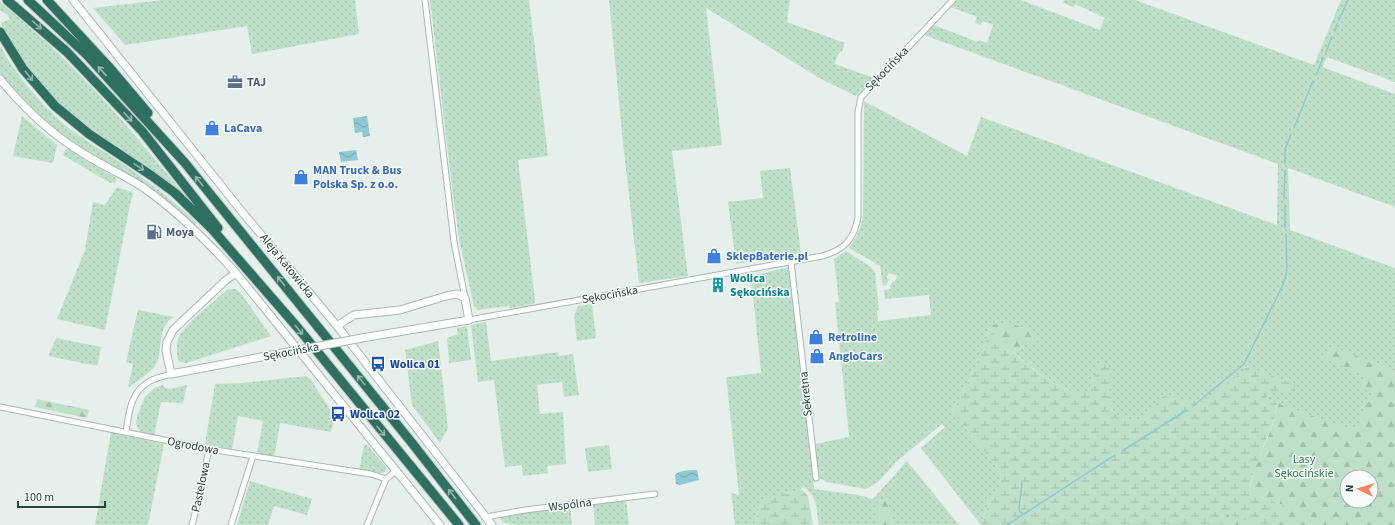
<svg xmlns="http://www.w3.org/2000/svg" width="1395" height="525" viewBox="0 0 1395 525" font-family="'Source Sans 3',sans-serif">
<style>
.grass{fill:url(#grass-dots)}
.forest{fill:url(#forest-firs);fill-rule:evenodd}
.wetland{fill:url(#wetland-marsh)}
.water{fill:url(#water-waves)}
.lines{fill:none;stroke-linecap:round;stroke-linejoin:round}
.stream{stroke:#8ec9d4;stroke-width:1.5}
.street-casing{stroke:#a8b8b2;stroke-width:7}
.secondary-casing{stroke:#a4bbb3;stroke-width:9}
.highway-casing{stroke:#c2cac8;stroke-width:11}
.street{stroke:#fff;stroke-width:5}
.secondary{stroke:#fff;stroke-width:7}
.highway{stroke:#2f6f62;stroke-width:9}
.secondary-bridge-casing{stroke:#a4bbb3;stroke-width:9;stroke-linecap:butt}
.secondary-bridge{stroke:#fff;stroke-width:7}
.oneway{stroke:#93b5ae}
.labels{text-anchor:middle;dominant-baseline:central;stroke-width:3;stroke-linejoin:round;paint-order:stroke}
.street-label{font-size:12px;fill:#24423a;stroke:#f7fbf9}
.service-label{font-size:12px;font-weight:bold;fill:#4e5e75;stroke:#f7fbf9;text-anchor:start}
.shop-label{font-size:12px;font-weight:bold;fill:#366cbe;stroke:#f7fbf9;text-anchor:start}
.culture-label{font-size:12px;font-weight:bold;fill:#0d838f;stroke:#f7fbf9;text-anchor:start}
.transit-label{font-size:12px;font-weight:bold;fill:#164399;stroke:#f7fbf9;text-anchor:start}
.park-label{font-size:12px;fill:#2d7a4b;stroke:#f7fbf9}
</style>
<defs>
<pattern id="grass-dots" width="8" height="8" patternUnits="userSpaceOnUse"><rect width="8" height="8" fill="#bfe0c8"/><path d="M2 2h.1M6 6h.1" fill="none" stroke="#a4c1ad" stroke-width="1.8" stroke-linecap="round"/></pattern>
<pattern id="forest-firs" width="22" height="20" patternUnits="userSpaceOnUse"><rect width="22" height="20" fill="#bfe0c8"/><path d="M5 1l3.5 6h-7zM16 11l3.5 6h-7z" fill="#a4c1ad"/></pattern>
<pattern id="wetland-marsh" width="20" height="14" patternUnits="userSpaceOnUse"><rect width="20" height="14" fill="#bfe0c8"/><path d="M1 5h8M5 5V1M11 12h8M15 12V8" fill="none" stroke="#a4c1ad"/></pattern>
<pattern id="water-waves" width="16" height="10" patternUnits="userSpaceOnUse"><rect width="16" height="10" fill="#8ec9d4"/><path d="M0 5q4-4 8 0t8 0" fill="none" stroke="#74a5ad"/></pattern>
</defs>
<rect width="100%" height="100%" fill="#e6efeb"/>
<path class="grass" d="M162 0H355L359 34 252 54 247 26 125 45 93 8Z
M430 0H529L548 156 518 160 535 300 534 304 510 308 509 306 478 310 474 306 459 239 451 179Z
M609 0H790L787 22 845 43 842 51 838 54 835 64 874 78 856 96 821 79 706 8 722 145 672 151 688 276 639 283 623 143Z
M957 0H1021L1100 30 1104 18 1116 23 1075 4 1074 7 1063 3 1064 0H1135L1314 65 1341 0H1395V82L1327 57 1322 67 1395 94V207L1288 168 1290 230 1395 268V371L1331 347 1326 359 1364 374 1372 392 1355 432 1264 398 1281 389 1247 366 1244 371 1198 406 1163 396C1156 402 1153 410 1146 415 1141 420 1135 421 1128 420 1102 415 1110 390 1110 370L1100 365 1087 394C1065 396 1029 366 1013 352L1032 341 1036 333C1017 326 1009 319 989 327L990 329C980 358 968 385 952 411L997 467 1001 476 999 489 991 499 985 512 981 525 921 448 945 427 942 424 897 461 878 482 866 489 827 482 819 478 815 444 849 437 835 303 839 302 834 259 846 251 871 267 875 273 879 310H877L878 321 931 315 929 295 885 299 884 290 891 289 890 286 893 281 895 282 897 276 889 273 886 278 889 279 886 285 883 286 880 266 849 248C857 237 861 228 863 215L864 101 967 156 981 117 1277 225 1278 164 924 35 934 25 978 42 979 40 987 43 993 25 982 21 981 25 975 23 977 17 951 7Z
M0 2C23 21 45 40 66 61 108 102 145 147 183 193L182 194C171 185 161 176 149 168 124 150 97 136 73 116 42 92 19 58 1 23L10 19 7 14 0 11Z
M0 46C17 76 39 102 65 125 83 140 104 151 123 164 149 182 174 201 197 223L193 226 71 141 55 129 30 108 17 93 0 73Z
M22 116 57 145 53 163 13 156Z
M67 148 80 157 116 178V183H110L63 155Z
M790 168 801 253 736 264 728 202 763 198 760 171Z
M117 187 134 193 131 200 105 330 57 319 85 250 93 202 105 205Z
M789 267 814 489 858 495 873 499 907 461 959 525H892L888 502 878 500V525H819C816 510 818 495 803 487L801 489 764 500 759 508 755 525H735L731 493 739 495 726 377 761 373 751 276Z
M228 289H236L243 296 271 336 186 363 179 362C176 355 176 344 179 337 184 325 217 299 228 289Z
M592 304 596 338 577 341 574 316 578 306Z
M138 310 174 317C156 326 164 353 155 366 152 372 134 383 128 388L133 364 126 362Z
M486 322 491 361 558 352 559 356 573 354 579 395 564 397 562 382 537 385 540 414 563 412 566 464 547 466 548 473 523 476 522 465 505 467 494 380 478 382 471 325Z
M467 326 471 360 449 363 447 338 458 334 457 328Z
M56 338 101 347 97 366 48 356Z
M438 341 448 428 440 443 412 405 405 350Z
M306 376 311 380 335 417 331 432 280 423 274 458 257 454 263 421 238 416 232 449 205 444 215 384 243 383Z
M163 385 165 388 169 389 187 385 183 403 161 402 154 436 140 432 136 424 137 416 145 397 154 388Z
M111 432 164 444 148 525H95Z
M364 445H367L386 467 385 472 378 474 359 471Z
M609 445 612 469 588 472 585 448Z
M250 481 312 499 307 515 274 506 268 525H237Z
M626 499 629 525H595L593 503Z
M570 507 572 525H516L503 522 500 517 512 514Z"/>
<path class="forest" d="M999 323H1010L1037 333 1032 341 1013 352 1010 355 988 327Z
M1331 346 1395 371V525H1276L1283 505 1248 493C1252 484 1253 473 1256 464 1265 443 1275 425 1277 403L1355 431 1372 392 1360 387 1364 374 1326 360ZM1347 477H1371V501H1347Z
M37 399 89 410 87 418 35 407Z
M878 500 888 502 892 525H878Z
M1227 513 1259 525H1222Z"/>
<path class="wetland" d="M990 329 1010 355 1013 352C1028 366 1065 396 1087 393L1100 365 1103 364 1108 365C1117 383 1097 412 1126 419 1133 421 1140 420 1146 415 1153 410 1156 402 1163 396L1191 400 1198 405 1243 371 1247 366 1296 385 1291 393 1281 389 1265 398 1277 403C1275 426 1263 444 1256 466 1252 475 1251 484 1248 493L1283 505 1276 525H1259L1227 514 1222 525H981L985 512 991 499 999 489 1001 476 997 467 952 411C968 385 980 358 990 329Z
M801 489 808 496 813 525H755L759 508 764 500Z"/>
<path class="water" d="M367 116 370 136 363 137 362 132 355 133 353 118Z
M356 150 358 160 341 162 339 152Z
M697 470 699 480 680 485 676 484 675 475C680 470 690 470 697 470Z"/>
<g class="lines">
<path class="stream" d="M1339 20 1348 0
M1335 31 1337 24
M1326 52 1332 37
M1316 75 1323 58
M1294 128 1313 81
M1285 163V149L1291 134
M1284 199 1285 170
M1285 205V227
M1193 406 1244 364 1283 285 1287 270 1286 234
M1122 451 1187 410
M1022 483 1019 508 1020 512 1023 514
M1007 525 1115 455"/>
<g class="street-casing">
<path id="street" d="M425 0 454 242 465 298
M791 262 816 478
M469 320 822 256C844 250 854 240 858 217V112L861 97 953 0
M0 407 209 449 371 474 386 479
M126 432C129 413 130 392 150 381 156 378 164 376 171 374
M486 517 525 510 655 494
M192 525 198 502 209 449
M231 525 253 456
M367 525 386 479 396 471"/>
</g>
<g class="secondary-casing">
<path id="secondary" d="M73 0 239 208 337 326 492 525
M0 79C23 107 50 133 81 152 101 165 124 175 144 188 178 212 208 242 236 273L440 525
M236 273 226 280 173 330 167 342 166 350 171 374 277 354
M337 326 354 315 400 310 446 296 457 294 465 298 469 320 362 338"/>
</g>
<g class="highway-casing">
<path id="highway" d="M7 0 67 52 142 131 218 228
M28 0 87 55 185 163 412 443 476 525
M47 0 109 67 148 113
M0 32 23 69 55 106 89 134 152 176 175 193 212 229 298 328 459 525"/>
</g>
<use href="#street" class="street"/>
<use href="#secondary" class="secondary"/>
<use href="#highway" class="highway"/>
<g class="secondary-bridge-casing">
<path id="secondary-bridge" d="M277 354 362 338"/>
</g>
<use href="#secondary-bridge" class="secondary-bridge"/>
</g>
<defs><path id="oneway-shaft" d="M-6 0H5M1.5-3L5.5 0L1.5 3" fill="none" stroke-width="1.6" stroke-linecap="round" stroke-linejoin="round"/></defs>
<g class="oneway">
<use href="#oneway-shaft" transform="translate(37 25) rotate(42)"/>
<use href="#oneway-shaft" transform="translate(102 71) rotate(-133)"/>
<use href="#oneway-shaft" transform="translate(29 76) rotate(51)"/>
<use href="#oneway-shaft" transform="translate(128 117) rotate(47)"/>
<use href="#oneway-shaft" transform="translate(139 167) rotate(34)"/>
<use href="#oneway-shaft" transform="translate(199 181) rotate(-129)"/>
<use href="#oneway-shaft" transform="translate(281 281) rotate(-129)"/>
<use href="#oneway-shaft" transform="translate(299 330) rotate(51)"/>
<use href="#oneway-shaft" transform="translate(361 380) rotate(-129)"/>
<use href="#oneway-shaft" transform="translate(381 431) rotate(50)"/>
<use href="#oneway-shaft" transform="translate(452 494) rotate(-128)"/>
</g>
<defs>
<g id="office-bare" transform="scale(1.2)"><path d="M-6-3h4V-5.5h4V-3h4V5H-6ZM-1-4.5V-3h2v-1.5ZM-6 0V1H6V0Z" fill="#5c6f8a" stroke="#f7fbf9" stroke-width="2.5" paint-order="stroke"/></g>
<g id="shop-bare" transform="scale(1.2)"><path d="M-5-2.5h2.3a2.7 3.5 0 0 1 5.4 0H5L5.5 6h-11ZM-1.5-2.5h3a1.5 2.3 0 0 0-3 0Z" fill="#3f7fe0" stroke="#f7fbf9" stroke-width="2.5" paint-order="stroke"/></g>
<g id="fuel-bare" transform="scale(1.2)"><path d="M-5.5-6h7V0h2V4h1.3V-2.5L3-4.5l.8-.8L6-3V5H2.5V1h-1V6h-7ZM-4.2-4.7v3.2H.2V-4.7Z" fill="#5c6f8a" stroke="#f7fbf9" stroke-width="2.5" paint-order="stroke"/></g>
<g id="building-bare" transform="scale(1.2)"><path d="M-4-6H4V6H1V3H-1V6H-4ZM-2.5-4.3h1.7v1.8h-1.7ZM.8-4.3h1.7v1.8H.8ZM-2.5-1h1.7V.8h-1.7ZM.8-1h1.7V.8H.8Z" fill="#0f9aa8" stroke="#f7fbf9" stroke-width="2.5" paint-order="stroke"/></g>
<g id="bus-bare" transform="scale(1.2)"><path d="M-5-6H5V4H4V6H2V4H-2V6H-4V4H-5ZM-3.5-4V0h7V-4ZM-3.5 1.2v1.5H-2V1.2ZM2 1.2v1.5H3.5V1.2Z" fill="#1a4fb4" stroke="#f7fbf9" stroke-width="2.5" paint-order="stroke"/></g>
</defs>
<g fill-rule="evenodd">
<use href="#office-bare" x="235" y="82"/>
<use href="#shop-bare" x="212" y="128"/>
<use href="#shop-bare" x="301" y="177"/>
<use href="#fuel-bare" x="154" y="232"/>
<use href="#shop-bare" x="714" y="256"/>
<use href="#building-bare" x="718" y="285"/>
<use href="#shop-bare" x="816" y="337"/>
<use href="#shop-bare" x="817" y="356"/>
<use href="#bus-bare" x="378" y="364"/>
<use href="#bus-bare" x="338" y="414"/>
</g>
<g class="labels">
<g class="street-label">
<text transform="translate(887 69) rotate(-46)">Sękocińska</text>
<text transform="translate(287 266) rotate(51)">Aleja Katowicka</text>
<text transform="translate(610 295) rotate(-10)">Sękocińska</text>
<text transform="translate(291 352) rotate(-11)">Sękocińska</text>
<text transform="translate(806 394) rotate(-96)">Sekretna</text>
<text transform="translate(193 446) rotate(11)">Ogrodowa</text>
<text transform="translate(201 487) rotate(-78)">Pastelowa</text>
<text transform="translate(570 505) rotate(-7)">Wspólna</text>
</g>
<g class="service-label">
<text x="247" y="82">TAJ</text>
<text x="166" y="232">Moya</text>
</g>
<g class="shop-label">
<text x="224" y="128">LaCava</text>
<text x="313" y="170">MAN Truck &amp; Bus<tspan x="313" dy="14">Polska Sp. z o.o.</tspan></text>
<text x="726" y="256">SklepBaterie.pl</text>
<text x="828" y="337">Retroline</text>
<text x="829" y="356">AngloCars</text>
</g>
<g class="culture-label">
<text x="730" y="278">Wolica<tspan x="730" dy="14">Sękocińska</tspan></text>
</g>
<g class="transit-label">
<text x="390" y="364">Wolica 01</text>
<text x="350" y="414">Wolica 02</text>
</g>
<g class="park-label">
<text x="1304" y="459">Lasy<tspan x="1304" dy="14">Sękocińskie</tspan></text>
</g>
</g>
<g transform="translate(1359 489) rotate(274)"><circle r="19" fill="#f7fbf9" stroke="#a3b1ad"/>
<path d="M0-3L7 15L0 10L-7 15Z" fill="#f4845f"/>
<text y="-6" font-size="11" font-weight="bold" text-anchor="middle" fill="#24423a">N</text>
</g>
<path d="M18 501v6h87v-6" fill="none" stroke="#24423a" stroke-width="2"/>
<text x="24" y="501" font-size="12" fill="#24423a" stroke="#f7fbf9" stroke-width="3" paint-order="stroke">100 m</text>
</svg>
